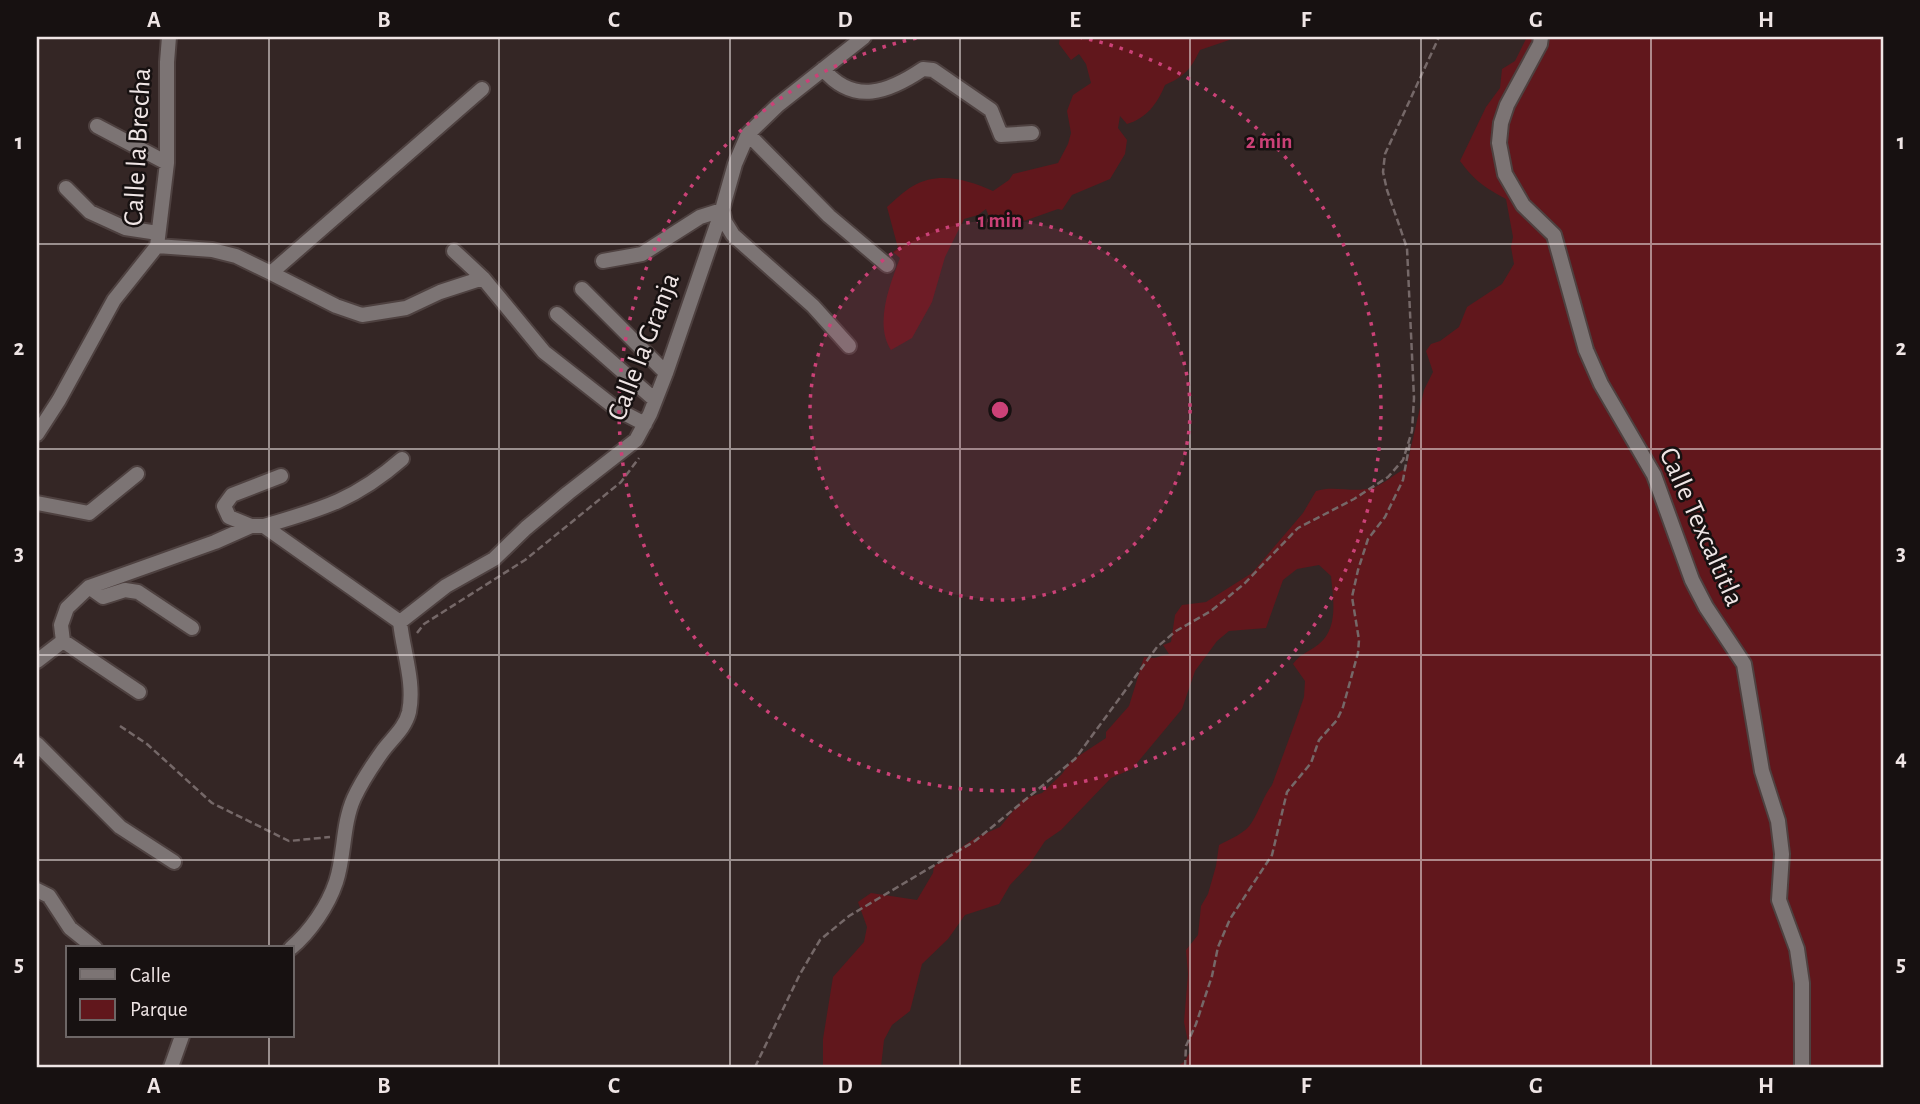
<svg xmlns="http://www.w3.org/2000/svg" width="1920" height="1104" viewBox="0 0 1920 1104" font-family="'Alegreya Sans',sans-serif">
<style>
.green{fill:#61171c}
.lines{fill:none;stroke-linecap:round;stroke-linejoin:round}
.minor-casing{stroke:#4e4140;stroke-width:18}
.path{stroke:#756868;stroke-width:2.5;stroke-dasharray:7 3.5;stroke-linecap:butt}
.minor{stroke:#7c7474;stroke-width:14}
.grid{fill:none;stroke:#efe5e5;stroke-width:2;stroke-opacity:0.55}
.ring{fill:none;stroke:#cb4177;stroke-width:3.5;stroke-dasharray:3.5 7}
.labels{text-anchor:middle;dominant-baseline:central;stroke-width:5;stroke-linejoin:round;paint-order:stroke}
.street-label{font-size:28px;fill:#efe5e5;stroke:#171111}
.centre{fill:#cb4177;stroke:#171111;stroke-width:3.5}
.ring-label{font-size:21px;text-anchor:middle;font-weight:bold;fill:#cb4177;stroke:#171111;stroke-width:5;stroke-linejoin:round;paint-order:stroke}
.neatline{fill:none;stroke:#efe5e5;stroke-width:2.5}
.grid-label{font-size:23px;text-anchor:middle;font-weight:bold;fill:#efe5e5}
</style>
<rect width="100%" height="100%" fill="#342625"/>
<path class="green" d="M1060 37C1068 37 1076 36 1084 37 1096 37 1104 40 1115 37H1238L1200 50C1190 70 1185 76 1165 85 1157 104 1147 118 1127 124L1120 116 1118 128 1127 140 1125 154 1110 179 1072 195 1062 210 1058 209 1024 221 989 217 986 209 978 215 964 219 945 257 932 302 912 338 891 350C874 324 890 284 900 258L893 252 898 248 887 207C895 200 904 191 913 186 939 171 968 180 993 191L1009 180 1013 174 1058 163 1068 144 1071 133 1067 111 1073 95 1091 83 1086 64 1079 54 1071 60 1059 44Z
M1527 37H1883V1067H1176L1184 1062 1190 1052 1184 1022 1188 974 1186 950 1198 935 1201 906 1208 894 1216 866 1219 845C1230 839 1246 833 1252 822 1260 809 1263 797 1272 785L1296 720 1304 697 1305 681 1293 664C1301 653 1309 652 1319 644 1339 628 1333 598 1331 576L1319 565 1297 569 1283 580 1266 628 1229 631 1217 641 1195 671 1182 709 1132 769 1111 778 1061 830 1045 841 1029 865 1010 885 999 904 965 915 948 939 922 964 910 1011 892 1025 884 1040 881 1067H823V1039L833 977 864 942 867 927 858 902 871 893 917 900 933 873 934 866 975 838 1000 827 1023 799 1042 793 1062 774 1071 761 1106 738V732L1129 706 1144 657 1154 658 1169 654 1163 645 1171 642 1175 615 1182 605 1206 602 1252 573 1303 513 1316 491C1334 485 1352 493 1372 488 1384 485 1394 473 1406 469L1424 390 1433 372 1426 351 1431 344 1440 341 1459 327 1467 307 1502 284 1514 264 1511 247 1513 237 1506 199C1484 187 1475 181 1460 161L1486 107 1500 88 1502 69 1515 61Z"/>
<g class="lines">
<g class="minor-casing">
<path id="minor" d="M1541 37 1540 44 1507 105 1501 123 1499 143 1505 174 1523 205 1554 235 1586 350 1601 384 1654 475 1692 580 1706 607 1744 664 1762 771 1778 821 1782 854 1779 900 1797 949 1802 983V1067
M823 69C854 106 889 92 923 69L933 70 991 110 1001 135 1032 133
M97 126 167 163
M748 134 829 216 887 265
M66 188 90 212 125 228 158 233
M157 246 212 250 236 256 271 273 482 89
M454 251 483 278 544 352 618 410 645 424
M603 261 642 254 700 217 722 210 725 222 733 235 813 306 849 346
M271 273 336 306 362 315 406 308 440 292 483 278
M582 289 666 373
M557 314 655 400
M37 434 59 400 114 300 157 246 167 163V62L169 37
M37 503 89 513 137 474
M251 526 229 517 224 506 232 495 281 476
M264 526C322 509 355 500 402 459
M89 587 103 597 125 590 138 592 192 628
M400 622 446 586 494 559 526 528 568 493 636 440 650 414 666 373 722 210 735 164 748 134 778 105 864 37
M63 641 61 625 67 608 89 587 215 542 251 526H264L400 622
M63 641 139 692
M37 661 63 641
M37 744 120 827 174 862
M37 890 49 896 70 928 95 948
M291 948C310 932 328 906 336 882 345 855 342 825 354 798 361 783 372 766 382 752 391 739 405 729 409 712 415 683 403 651 400 622
M171 1067 182 1036"/>
</g>
<path class="path" d="M417 633 424 624 525 560 621 482 639 458
M120 726 147 744 212 803 289 841 330 837
M755 1067 800 974 820 940 849 916 975 841 1075 759 1157 647 1176 631 1211 611 1244 584 1298 528 1354 499 1388 477 1403 460 1412 431 1414 398 1407 248 1387 190 1383 172 1385 154 1439 37
M1185 1067 1186 1046 1196 1024 1212 976 1218 947 1230 919 1272 855 1287 792 1311 763 1319 740 1337 720 1343 707 1358 653 1359 640 1352 597 1358 570 1368 539 1385 517 1403 480 1410 442"/>
<use href="#minor" class="minor"/>
</g>
<path class="grid" d="M269 37V948M499 37V1067M730 37V1067M960 37V1067M1190 37V1067M1421 37V1067M1651 37V1067M37 244H1883M37 449H1883M37 655H1883M37 860H1883M269 1036V1067"/>
<circle cx="1000" cy="410" r="190" fill="#cb4177" fill-opacity=".12"/>
<g class="ring">
<circle cx="1000" cy="410" r="190"/>
<path d="M1079 37A381 381 0 1 1 921 37"/>
</g>
<g class="labels">
<g class="street-label">
<text transform="translate(138 147) rotate(-87)">Calle la Brecha</text>
<text transform="translate(644 347) rotate(-69)">Calle la Granja</text>
<text transform="translate(1701 527) rotate(66)">Calle Texcaltitla</text>
</g>
</g>
<circle cx="1000" cy="410" r="10" class="centre"/>
<g class="ring-label">
<text x="1269" y="148">2 min</text>
<text x="1000" y="227">1 min</text>
</g>
<rect width="1920" height="1104" fill="none" stroke="#171111" stroke-width="77"/>
<rect x="66" y="946" width="228" height="91" fill="#171111" stroke="#6d6666" stroke-width="2"/>
<rect x="80" y="969" width="35" height="10" fill="#7c7474" stroke="#6d6666" stroke-width="2"/>
<text x="130" y="982" font-size="21" fill="#efe5e5">Calle</text>
<rect x="80" y="999" width="35" height="21" fill="#61171c" stroke="#6d6666" stroke-width="2"/>
<text x="130" y="1016" font-size="21" fill="#efe5e5">Parque</text>
<rect x="38" y="38" width="1844" height="1028" class="neatline"/>
<g class="grid-label">
<text x="154" y="27">A</text>
<text x="384" y="27">B</text>
<text x="614" y="27">C</text>
<text x="845" y="27">D</text>
<text x="1075" y="27">E</text>
<text x="1306" y="27">F</text>
<text x="1536" y="27">G</text>
<text x="1766" y="27">H</text>
<text x="19" y="149">1</text>
<text x="1901" y="149">1</text>
<text x="19" y="355">2</text>
<text x="1901" y="355">2</text>
<text x="19" y="560">3</text>
<text x="1901" y="560">3</text>
<text x="19" y="765">4</text>
<text x="1901" y="765">4</text>
<text x="19" y="971">5</text>
<text x="1901" y="971">5</text>
<text x="154" y="1093">A</text>
<text x="384" y="1093">B</text>
<text x="614" y="1093">C</text>
<text x="845" y="1093">D</text>
<text x="1075" y="1093">E</text>
<text x="1306" y="1093">F</text>
<text x="1536" y="1093">G</text>
<text x="1766" y="1093">H</text>
</g>
</svg>
